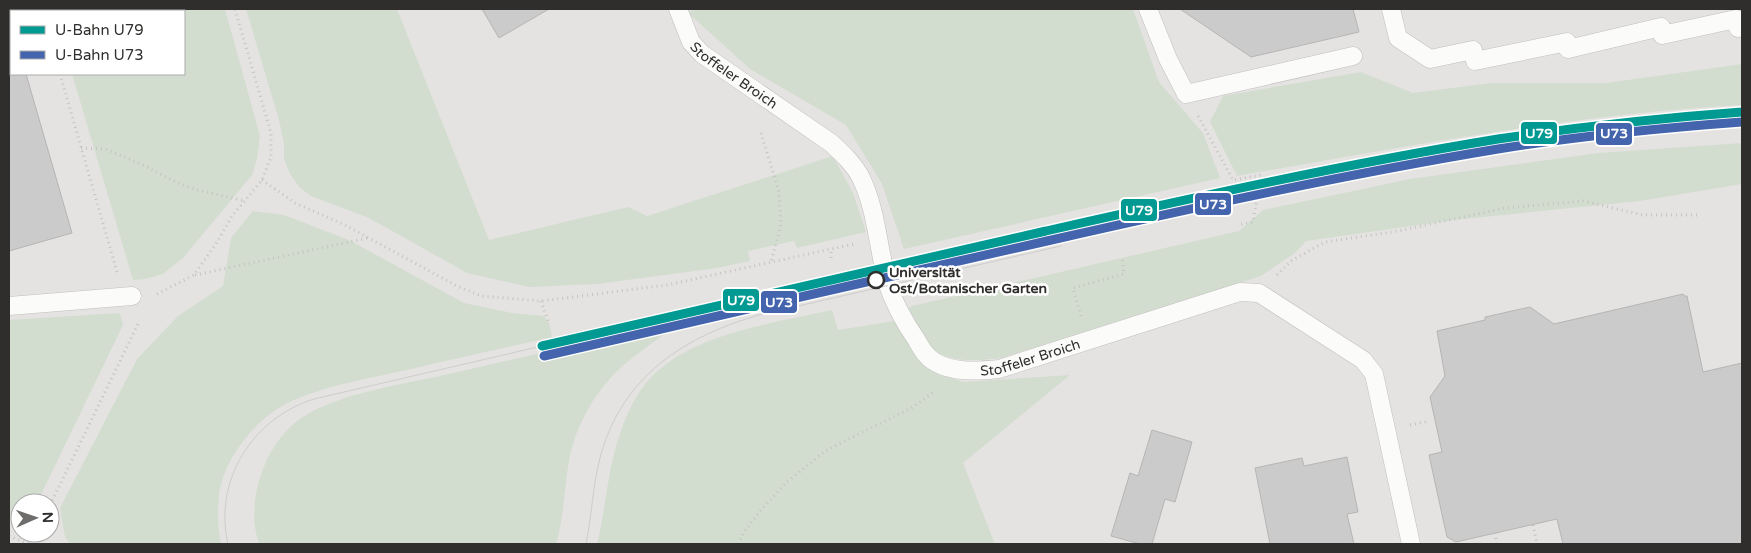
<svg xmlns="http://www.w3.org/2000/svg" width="1751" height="553" viewBox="0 0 1751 553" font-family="'Varela Round',sans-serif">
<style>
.green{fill:#d2ddcf}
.building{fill:#cccbcb;stroke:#b6b5b4}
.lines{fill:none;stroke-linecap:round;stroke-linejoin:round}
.service-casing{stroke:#c0bfbd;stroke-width:19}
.path{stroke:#c4c3c2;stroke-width:3;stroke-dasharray:1 4;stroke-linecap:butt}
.service{stroke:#fbfbfa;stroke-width:18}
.tram{stroke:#cdcdcd;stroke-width:1}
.metro-1-casing{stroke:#fff;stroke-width:12}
.metro-2-casing{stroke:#fff;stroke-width:12}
.metro-1{stroke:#009a93;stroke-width:9}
.metro-2{stroke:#4465ad;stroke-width:9}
.stop-dot{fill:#fff;stroke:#2f2e2c;stroke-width:2.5}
.labels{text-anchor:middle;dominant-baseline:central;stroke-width:5;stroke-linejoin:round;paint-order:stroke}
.street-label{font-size:14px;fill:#2f2e2c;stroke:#fff}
.stop-label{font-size:14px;font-weight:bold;fill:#2f2e2c;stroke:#fff;text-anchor:start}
.line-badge{stroke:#fff;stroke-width:2}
.badge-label{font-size:14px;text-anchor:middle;font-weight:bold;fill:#fff}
</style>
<rect width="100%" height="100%" fill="#e5e3e1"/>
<path class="green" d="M65 9H225L260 136 257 159 252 175 183 258 163 274 146 279 133 280 72 74H184V11H64Z
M246 9H397L489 240 628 207 647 216 833 156 853 193 866 232 797 248 794 241 748 251 750 261 717 268 597 284 529 287 467 273 369 218 311 196 300 188 290 174 284 159V144L279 120Z
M700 9H1133L1159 82 1203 133 1220 178 904 249 882 184 846 125 750 69 687 12Z
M1742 64V105C1574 114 1403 147 1237 176L1210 122 1223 96 1361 72 1413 93 1491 83H1606Z
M1742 143V184L1640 201 1454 220 1306 241 1295 253 1261 276 1001 358C976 361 946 364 927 344 918 335 913 321 906 310L912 306 1239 231 1263 210 1410 179 1598 153Z
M253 211 284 215 349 240 464 303 512 313 544 316 549 323 552 337C505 348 458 358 411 369 372 378 331 384 294 400 258 415 224 457 219 495 217 511 218 528 221 544H70L65 537 60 508 137 359 178 316 223 286 231 238Z
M832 310 838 330 894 321 920 361 936 371 963 382 1070 375 963 463 995 544H597C604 517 606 489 612 462 618 437 627 409 642 388 682 334 770 324 832 310Z
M120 313 123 325 37 503H20V522L9 518V320Z
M661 326 663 335C651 344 638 353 626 363 597 388 576 423 569 461 564 489 564 517 556 544H259C244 501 266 438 306 415 343 393 398 385 440 376 514 359 588 342 661 326Z"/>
<path class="building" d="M482 9H549L499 38Z
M1180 9H1353L1359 32 1251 57Z
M9 41H11V74H26L72 233 9 251Z
M1683 294 1684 296H1687L1703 372 1742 363V544H1563L1557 519 1456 542 1447 537 1429 455 1442 452 1430 397 1445 376 1437 331 1485 320V317L1530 307 1554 324Z
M1152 430 1192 442 1175 502 1165 499 1152 544H1140L1111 536 1130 473 1138 476Z
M1347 457 1358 512 1347 514 1354 544H1270L1255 468 1302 458 1304 466Z"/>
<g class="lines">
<g class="service-casing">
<g id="service">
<path id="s1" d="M678 9 691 42 702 54 831 143C842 153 854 164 861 178 877 211 878 249 888 285 894 303 905 323 916 339 921 348 926 357 935 362 953 373 979 371 999 369L1240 292 1259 293 1363 360 1374 374 1411 544"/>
<path d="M1148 9 1168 59 1186 94 1353 56"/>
<path d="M1391 9 1398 38 1430 59 1473 50 1475 61 1567 42 1568 49 1661 27 1662 35 1736 19 1738 28 1742 27"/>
<path d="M9 306 132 296"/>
</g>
</g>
<path class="path" d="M41 9 42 11
M60 74 117 272
M1198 116 1233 180 1261 175 1253 222 1238 225
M761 133 779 192 781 224 771 262
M81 148 105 149 141 164 178 183 194 189 245 201
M262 180 295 203 345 225 457 286 481 296 541 301 667 285 854 244
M831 258V249
M195 275 368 238
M1277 275 1291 261 1325 242 1398 231 1505 208 1583 201 1643 215H1698
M157 294 194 275 217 242 232 216 262 180 271 157V133L235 9
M541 301 549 323
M1081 316 1073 288 1124 274 1122 258
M1410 425 1429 421
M50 505 139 322
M1533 525 1537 544
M1495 533 1497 544
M9 536 29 544
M32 544 37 533
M738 544 744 532 760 511 787 482 825 451 913 407 935 391"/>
<use href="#service" class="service"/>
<path class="tram" d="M228 544C213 480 253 418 314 399L542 346
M586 544C592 514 593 483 601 454 623 376 685 336 759 315L1061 246"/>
<g class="metro-1-casing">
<path id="metro-1" d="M542 346C710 307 878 269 1046 231 1196 197 1346 164 1498 139 1579 127 1660 118 1742 112"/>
</g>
<g class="metro-2-casing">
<path id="metro-2" d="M544 356C712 317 879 279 1047 241 1197 207 1347 174 1498 149 1579 136 1661 128 1742 122"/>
</g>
<use href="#metro-1" class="metro-1"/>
<use href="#metro-2" class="metro-2"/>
</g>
<circle class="stop-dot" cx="876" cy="280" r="8"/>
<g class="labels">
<g class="street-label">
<text stroke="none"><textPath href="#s1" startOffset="90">Stoffeler Broich</textPath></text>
<text stroke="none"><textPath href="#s1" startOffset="555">Stoffeler Broich</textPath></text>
</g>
<g class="stop-label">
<text x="889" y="272">Universität<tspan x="889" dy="16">Ost/Botanischer Garten</tspan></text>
</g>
</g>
<g class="line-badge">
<rect x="1520" y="121" width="38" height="24" rx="5" fill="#009a93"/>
<rect x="1595" y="122" width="38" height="24" rx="5" fill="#4465ad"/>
<rect x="1194" y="192" width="38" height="24" rx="5" fill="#4465ad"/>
<rect x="1120" y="198" width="38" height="24" rx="5" fill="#009a93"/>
<rect x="722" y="288" width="38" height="24" rx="5" fill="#009a93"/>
<rect x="760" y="290" width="38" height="24" rx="5" fill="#4465ad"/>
</g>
<g class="badge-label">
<text x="1539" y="138">U79</text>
<text x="1614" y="138">U73</text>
<text x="1213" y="209">U73</text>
<text x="1139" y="215">U79</text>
<text x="741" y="305">U79</text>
<text x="779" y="307">U73</text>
</g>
<rect width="1751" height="553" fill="none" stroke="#2f2e2c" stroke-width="20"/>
<rect x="10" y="10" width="175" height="65" fill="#ffffff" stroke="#acabab"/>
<rect x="20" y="26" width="25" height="8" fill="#009a93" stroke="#acabab"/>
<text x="55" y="35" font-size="15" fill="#2f2e2c">U-Bahn U79</text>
<rect x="20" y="51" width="25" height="8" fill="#4465ad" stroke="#acabab"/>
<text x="55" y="60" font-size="15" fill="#2f2e2c">U-Bahn U73</text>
<g transform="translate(35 518) rotate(88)"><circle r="24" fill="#ffffff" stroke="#acabab"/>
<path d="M0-4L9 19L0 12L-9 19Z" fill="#6f6d6b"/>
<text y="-8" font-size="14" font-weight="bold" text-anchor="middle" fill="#2f2e2c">N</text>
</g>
</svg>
